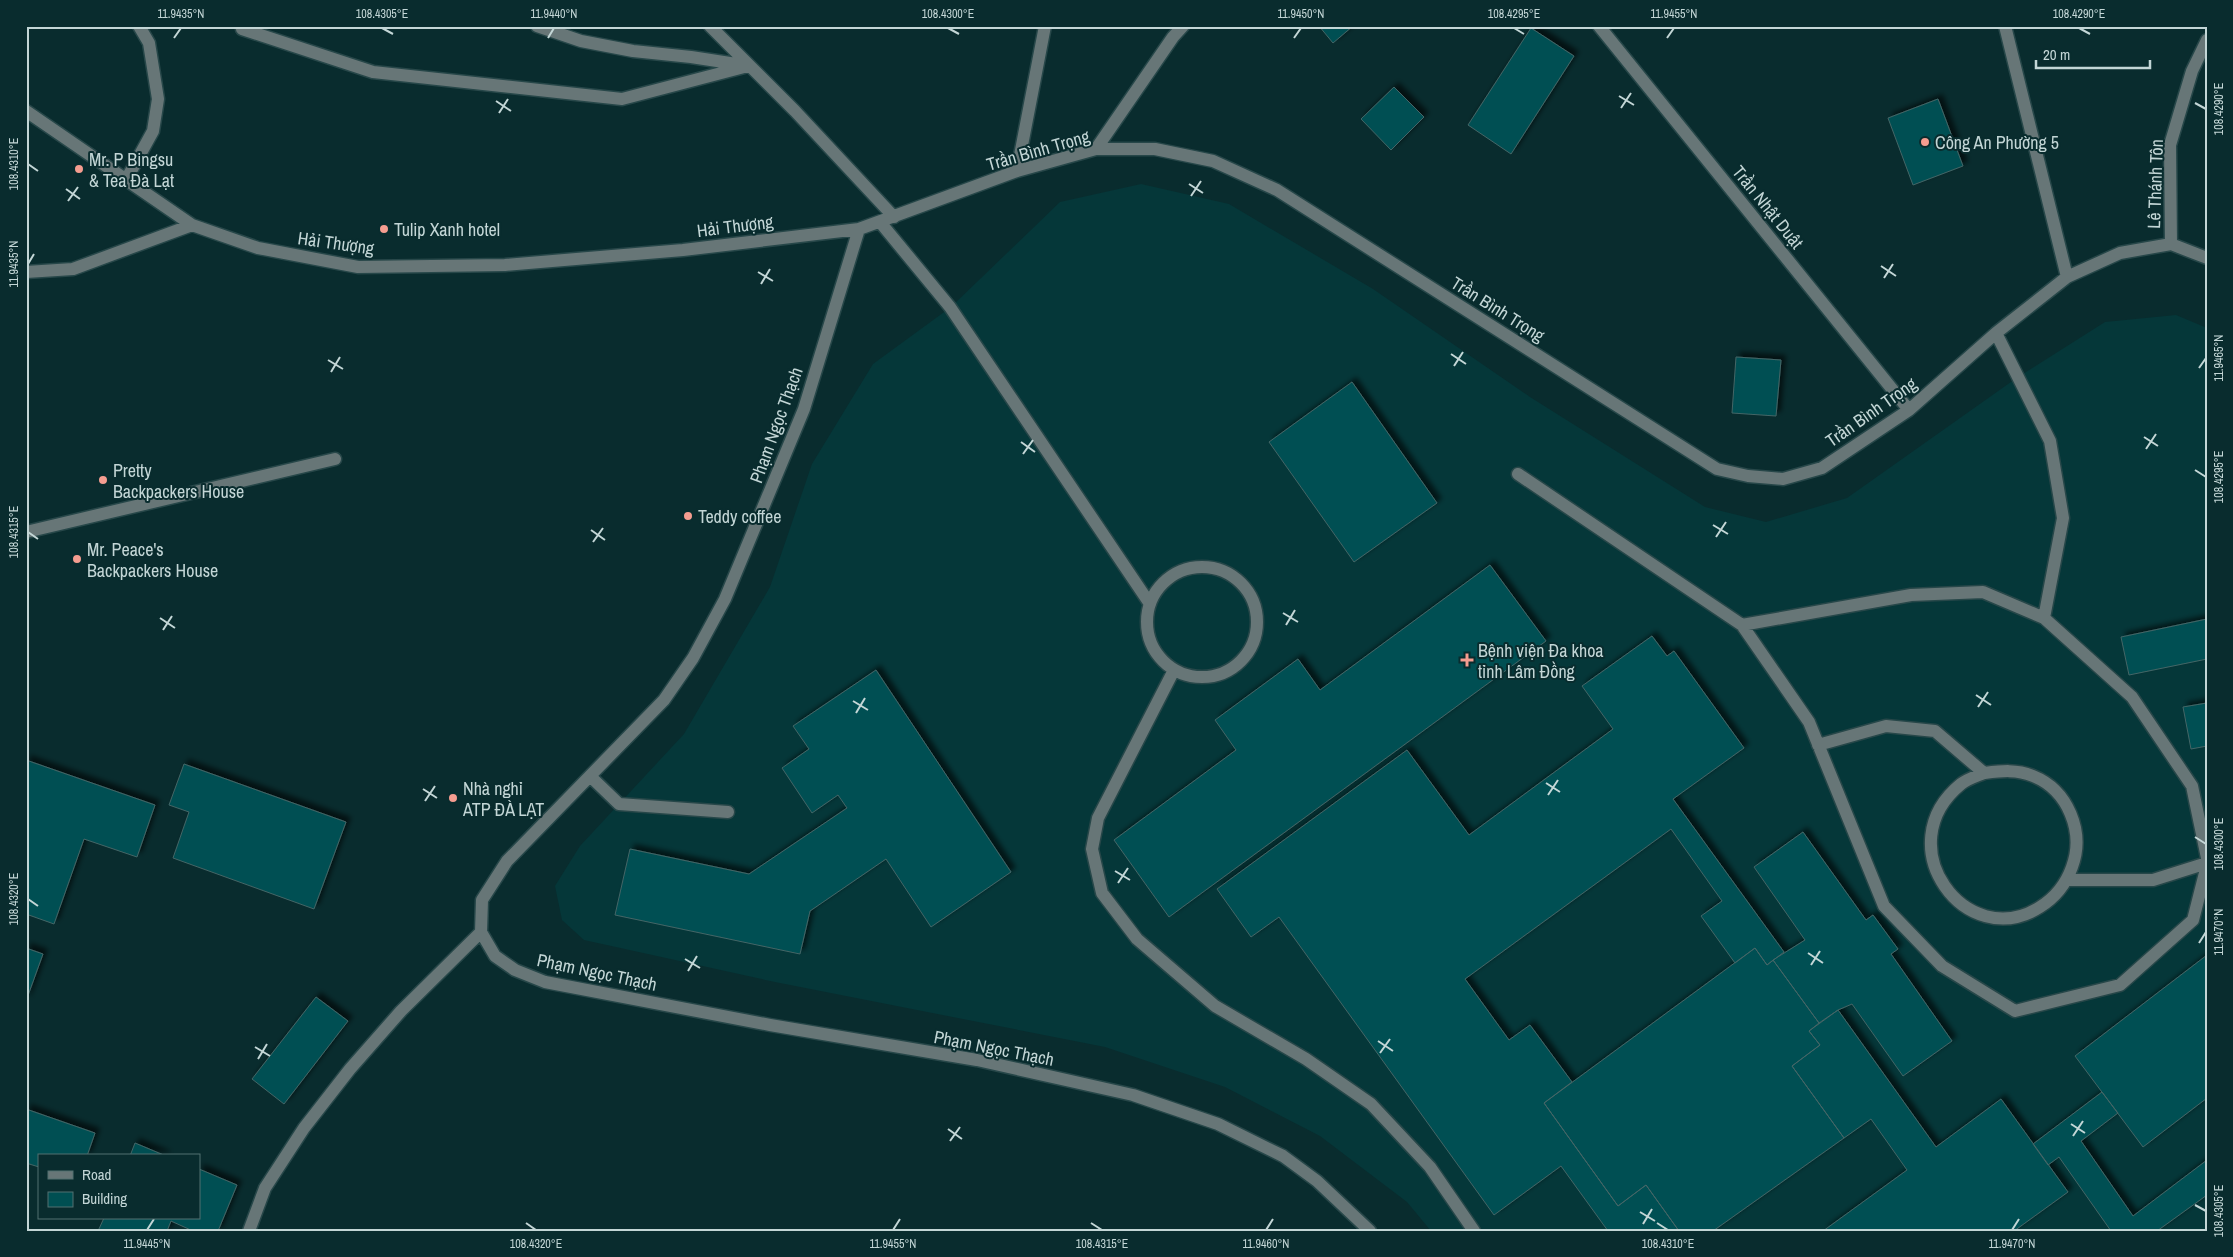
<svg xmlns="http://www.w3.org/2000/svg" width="2233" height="1257" viewBox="0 0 2233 1257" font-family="'Archivo Narrow',sans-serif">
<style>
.built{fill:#053739}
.building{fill:#004f52;stroke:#446667;filter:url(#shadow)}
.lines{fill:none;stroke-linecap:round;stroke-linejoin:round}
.minor-casing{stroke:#274749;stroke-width:15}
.minor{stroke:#677677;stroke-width:12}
.ticks{fill:none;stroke:#c3d6d6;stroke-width:2}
.poi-dot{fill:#f59d90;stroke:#092c2e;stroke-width:2}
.labels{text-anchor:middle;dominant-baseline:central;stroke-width:4;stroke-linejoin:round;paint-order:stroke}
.poi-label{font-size:18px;fill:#c3d6d6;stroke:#092c2e;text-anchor:start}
.street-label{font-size:18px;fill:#c3d6d6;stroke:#092c2e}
.neatline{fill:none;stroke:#c3d6d6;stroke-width:2}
.ticks-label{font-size:12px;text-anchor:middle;fill:#c3d6d6}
</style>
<defs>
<filter id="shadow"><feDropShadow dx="4.5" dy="-4.5" stdDeviation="2.5" flood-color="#0009"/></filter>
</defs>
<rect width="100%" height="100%" fill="#092c2e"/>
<path class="built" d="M1141 184 1229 204 1373 289 1530 397 1705 507 1766 522 1847 498 2018 377 2105 322 2176 315 2207 328V1231H1431L1407 1202 1320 1136 1225 1087 1105 1047 775 982 584 940 562 920 555 886 580 846 684 734 770 587 812 464 873 364 951 307 1060 202Z"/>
<path class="building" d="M1319 26H1353L1333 43Z
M1531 28 1574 56 1511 154 1468 125Z
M1394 87 1424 117 1391 150 1361 119Z
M1938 99 1963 166 1913 185 1888 118Z
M1736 357 1781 360 1776 416 1732 413Z
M1352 382 1437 503 1354 562 1269 442Z
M1490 565 1546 641 1169 917 1114 840 1236 750 1215 720 1298 659 1320 690Z
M2207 619V659L2129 675 2121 637Z
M1652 636 1667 656 1674 651 1744 748 1673 799 1784 952 1767 965 1755 948 1735 963 1701 916 1722 901 1671 829 1465 979 1509 1040 1530 1025 1572 1082 1544 1103 1618 1206 1646 1185 1679 1231H1608L1561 1166 1494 1215 1279 917 1251 937 1217 889 1407 750 1469 835 1613 729 1582 686Z
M876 670 1011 872 931 927 886 859 810 911 800 954 615 915 630 849 749 874 847 808 838 795 812 813 782 768 809 749 793 726Z
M2207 703V746L2191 749 2183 707Z
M26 760 155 805 137 857 84 839 54 924 26 914Z
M184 764 346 822 314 909 173 858 189 812 169 805Z
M1803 832 1866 920 1873 915 1898 949 1891 954 1952 1041 1903 1076 1852 1004 1838 1010 1819 1023 1773 960 1805 940 1754 867Z
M26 948 43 954 26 1001Z
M1755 948 1767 965 1773 960 1819 1023 1809 1031 1820 1045 1792 1066 1844 1138 1713 1231H1679L1646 1185 1618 1206 1544 1103Z
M2207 955V1098L2143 1147 2075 1056Z
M316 997 348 1021 284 1104 252 1079Z
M1838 1010 1936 1147 2001 1099 2068 1192 2014 1231H1823L1907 1170 1871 1119 1844 1138 1792 1066 1820 1045 1809 1031Z
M2102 1092 2118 1113 2081 1141 2133 1216 2207 1160V1195L2157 1231H2111L2059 1157 2048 1165 2033 1144Z
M26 1109 95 1133 87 1156H39V1167L26 1163Z
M135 1143 166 1156H130Z
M199 1169 237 1185 218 1231H193L171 1221 167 1231H98L104 1218H199Z"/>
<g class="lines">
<g class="minor-casing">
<path id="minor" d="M537 26 581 41 633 51 691 57 743 65
M710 26 795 111 894 217
M1599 26 1909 410
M2005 26 2067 277
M242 29 373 72 622 99 748 66
M26 111 192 225 258 248 358 267 505 265 683 250 859 229 1017 171 1096 149H1155L1213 161 1277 190 1717 469 1748 476 1783 479 1822 468 1909 410 1996 333 2067 277 2120 253 2171 244
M1096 149 1173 37 1183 26
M1017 171 1045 26
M126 180 153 131 158 99 149 43 139 26
M880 222 950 307 1150 604
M859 229 804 409 725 599 693 658 664 700 507 861 482 900 481 932 495 956 515 970 545 982 770 1025 977 1060 1133 1095 1218 1124 1283 1156 1317 1181 1370 1231
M2171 244 2170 145 2192 71 2207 40
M2171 244 2207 258
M26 272 73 269 192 225
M1996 333 2050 441 2063 518 2044 618
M1518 474 1742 625 1809 722 1884 906 1942 966 2015 1011 2120 985 2193 920 2207 865
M26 532 335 459
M1147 622a55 55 0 1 1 110 0a55 55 0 1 1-110 0Z
M1742 625 1911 595 1983 592 2044 618 2132 697 2192 786 2207 858
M1174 670 1098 818 1092 849 1102 893 1137 939 1215 1006 1306 1059 1371 1104 1430 1167 1474 1231
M1818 745 1886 726 1935 731 1984 773C2001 771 2017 769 2033 776 2068 790 2085 832 2072 867 2066 884 2056 897 2040 907 1966 954 1886 845 1961 784 1967 779 1977 776 1984 773
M591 777 619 804 728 812
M2068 880H2153L2207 863
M249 1231 265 1188 304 1128 350 1069 401 1011 481 932"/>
</g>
<use href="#minor" class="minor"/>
</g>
<path class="ticks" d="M382 28 393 34M948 28 959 34M1514 28 1524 34M2079 28 2090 34M174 38 181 28M548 38 554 28M1294 38 1301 28M1667 38 1674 28M1619 96 1634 105M496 101 511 111M2195 103 2206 109M1621 108 1631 93M499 113 508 99M28 164 38 171M1189 184 1203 193M66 189 80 199M1191 196 1201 181M68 201 78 187M28 264 34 254M1881 266 1896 276M758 272 773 281M1884 278 1893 264M761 284 770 269M1451 354 1466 364M328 360 343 369M1454 366 1463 352M2199 368 2206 358M331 372 340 357M2144 437 2158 446M1021 442 1035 452M2146 449 2156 434M1023 454 1033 440M2195 470 2206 477M1713 525 1728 534M591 530 605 540M28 532 38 539M1716 537 1726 522M593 542 603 528M1283 613 1298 622M160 618 175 628M1286 625 1295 610M163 630 172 616M1976 695 1991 705M853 701 868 710M1978 707 1988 692M856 713 865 698M1546 783 1560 792M423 789 437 798M1548 795 1558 780M425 801 435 786M2195 837 2206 844M1115 871 1130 880M1118 883 1128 868M28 899 38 906M2199 943 2206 932M1808 953 1823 963M685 959 700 968M1811 965 1820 951M688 971 697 956M1378 1041 1393 1051M255 1047 270 1056M1380 1053 1390 1039M258 1059 267 1044M2071 1124 2085 1133M948 1129 962 1139M2073 1136 2083 1121M950 1141 960 1127M2195 1205 2206 1211M1640 1212 1655 1221M526 1223 536 1230M1091 1223 1102 1230M1657 1223 1668 1230M1643 1224 1652 1209M147 1230 154 1219M893 1230 900 1219M1266 1230 1273 1219M2012 1230 2019 1219"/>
<g class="poi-dot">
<circle cx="1925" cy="142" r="5"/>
<circle cx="79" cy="169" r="5"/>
<circle cx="384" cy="229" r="5"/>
<circle cx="103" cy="480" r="5"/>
<circle cx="688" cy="516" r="5"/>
<circle cx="77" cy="559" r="5"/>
<path d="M1464.5 652.5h5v5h5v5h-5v5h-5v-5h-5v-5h5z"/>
<circle cx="453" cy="798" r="5"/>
</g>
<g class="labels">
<g class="poi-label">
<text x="1935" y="142">Công An Phường 5</text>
<text x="89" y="159">Mr. P Bingsu<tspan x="89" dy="21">&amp; Tea Đà Lạt</tspan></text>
<text x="394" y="229">Tulip Xanh hotel</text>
<text x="113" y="470">Pretty<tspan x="113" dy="21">Backpackers House</tspan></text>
<text x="698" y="516">Teddy coffee</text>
<text x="87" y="549">Mr. Peace's<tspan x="87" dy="21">Backpackers House</tspan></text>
<text x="1478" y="650">Bệnh viện Đa khoa<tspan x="1478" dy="21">tỉnh Lâm Đồng</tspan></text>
<text x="463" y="788">Nhà nghỉ<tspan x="463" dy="21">ATP ĐÀ LẠT</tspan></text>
</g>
<g class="street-label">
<text transform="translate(1038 150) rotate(-16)">Trần Bình Trọng</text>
<text transform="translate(2155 184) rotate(-88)">Lê Thánh Tôn</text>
<text transform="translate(1768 207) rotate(51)">Trần Nhật Duật</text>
<text transform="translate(735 226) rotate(-7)">Hải Thượng</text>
<text transform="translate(336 243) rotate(8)">Hải Thượng</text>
<text transform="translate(1498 309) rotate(32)">Trần Bình Trọng</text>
<text transform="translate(1871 412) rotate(-35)">Trần Bình Trọng</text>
<text transform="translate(776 425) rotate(-70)">Phạm Ngọc Thạch</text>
<text transform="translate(597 972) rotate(12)">Phạm Ngọc Thạch</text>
<text transform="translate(994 1048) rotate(11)">Phạm Ngọc Thạch</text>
</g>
</g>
<rect width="2233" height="1257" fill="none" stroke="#092c2e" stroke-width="55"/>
<rect x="38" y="1154" width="162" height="65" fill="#092c2e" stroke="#537071"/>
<rect x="48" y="1171" width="25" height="8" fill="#677677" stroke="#537071"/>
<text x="82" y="1180" font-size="15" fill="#c3d6d6">Road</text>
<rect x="48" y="1192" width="25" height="15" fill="#004f52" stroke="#537071"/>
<text x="82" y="1204" font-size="15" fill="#c3d6d6">Building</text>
<path d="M2036 60v8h114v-8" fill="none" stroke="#c3d6d6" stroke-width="2.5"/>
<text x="2043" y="60" font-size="15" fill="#c3d6d6" stroke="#092c2e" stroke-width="4" paint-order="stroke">20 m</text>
<rect x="28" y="28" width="2178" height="1202" class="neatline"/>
<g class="ticks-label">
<text x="181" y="18">11.9435°N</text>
<text x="382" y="18">108.4305°E</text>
<text x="554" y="18">11.9440°N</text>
<text x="948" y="18">108.4300°E</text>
<text x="1301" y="18">11.9450°N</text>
<text x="1514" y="18">108.4295°E</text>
<text x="1674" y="18">11.9455°N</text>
<text x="2079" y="18">108.4290°E</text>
<text transform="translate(2219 109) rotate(-90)" y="4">108.4290°E</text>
<text transform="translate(14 164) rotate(-90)" y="4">108.4310°E</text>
<text transform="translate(14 264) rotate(-90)" y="4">11.9435°N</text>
<text transform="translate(2219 358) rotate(-90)" y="4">11.9465°N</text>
<text transform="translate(2219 477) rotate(-90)" y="4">108.4295°E</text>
<text transform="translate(14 532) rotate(-90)" y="4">108.4315°E</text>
<text transform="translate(2219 844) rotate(-90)" y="4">108.4300°E</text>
<text transform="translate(14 899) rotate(-90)" y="4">108.4320°E</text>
<text transform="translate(2219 932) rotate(-90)" y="4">11.9470°N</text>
<text transform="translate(2219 1211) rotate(-90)" y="4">108.4305°E</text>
<text x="147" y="1248">11.9445°N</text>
<text x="536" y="1248">108.4320°E</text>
<text x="893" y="1248">11.9455°N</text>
<text x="1102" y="1248">108.4315°E</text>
<text x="1266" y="1248">11.9460°N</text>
<text x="1668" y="1248">108.4310°E</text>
<text x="2012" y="1248">11.9470°N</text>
</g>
</svg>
